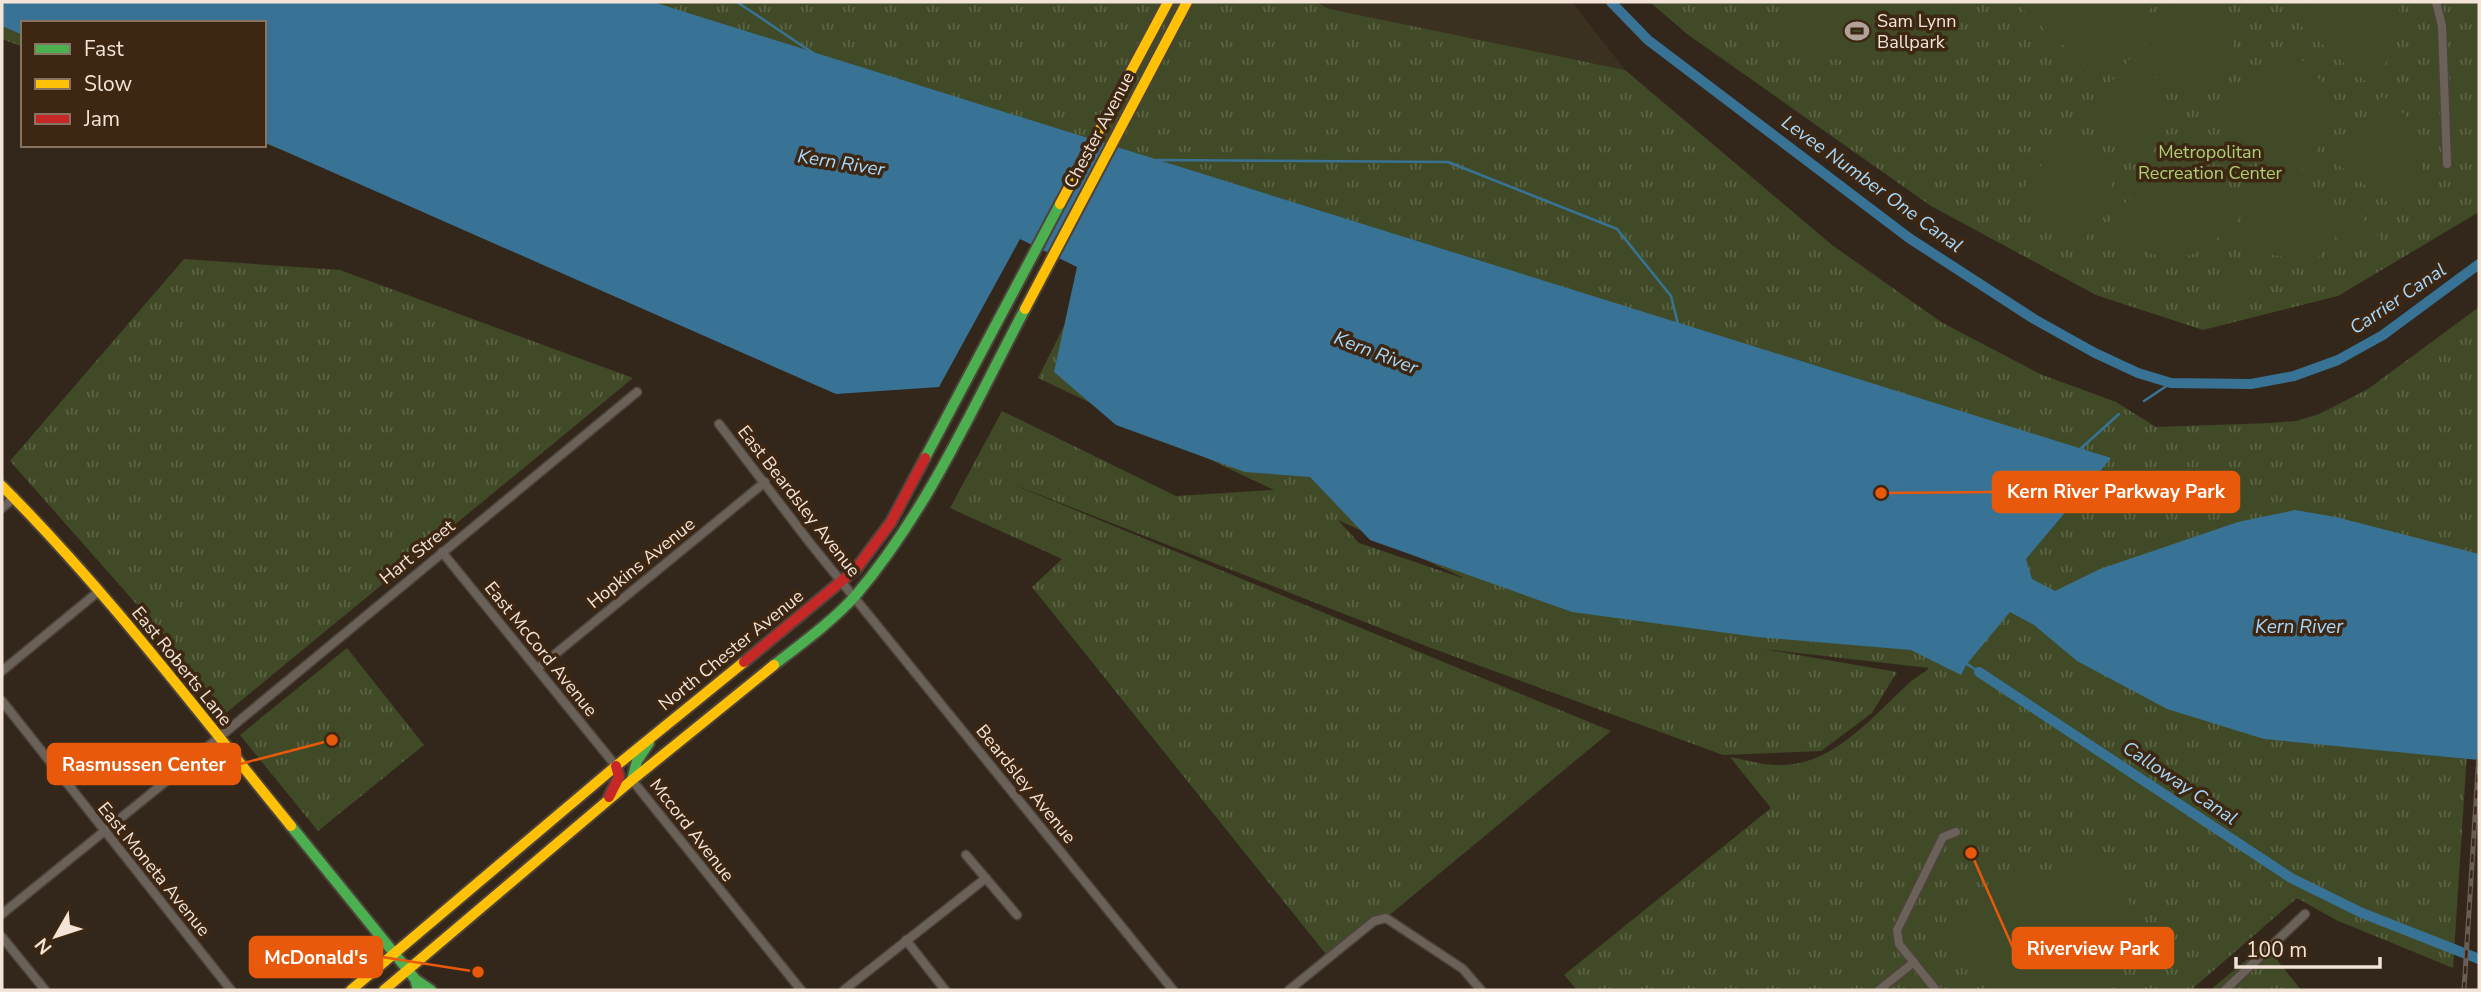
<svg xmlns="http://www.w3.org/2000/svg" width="2481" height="992" viewBox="0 0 2481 992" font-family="'Nunito Sans',sans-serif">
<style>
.industrial{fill:#3a3121}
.grass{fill:url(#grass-tufts);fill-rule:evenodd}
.pitch{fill:#404a26}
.water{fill:#387396}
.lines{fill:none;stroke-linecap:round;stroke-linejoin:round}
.stream{stroke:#387396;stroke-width:2.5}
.canal{stroke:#387396;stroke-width:10}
.street-casing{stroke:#4d433a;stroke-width:11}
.fast-casing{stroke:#4d433a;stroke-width:14}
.slow-casing{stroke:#4d433a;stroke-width:14}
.jam-casing{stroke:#4d433a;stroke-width:14}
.street{stroke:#6a6159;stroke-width:8}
.fast{stroke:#4caf50;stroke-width:10}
.slow{stroke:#ffc107;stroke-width:10}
.jam{stroke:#c62828;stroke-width:10}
.rail-casing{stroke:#675e56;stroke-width:5}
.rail{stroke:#3d2712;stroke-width:2.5;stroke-dasharray:8;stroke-linecap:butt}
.labels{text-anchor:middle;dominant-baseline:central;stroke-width:7;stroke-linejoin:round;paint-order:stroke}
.poi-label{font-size:18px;fill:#f3e4d7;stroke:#3d2712;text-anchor:start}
.street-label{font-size:18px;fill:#f3e4d7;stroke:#3d2712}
.park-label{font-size:18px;fill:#aecf76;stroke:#3d2712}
.water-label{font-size:19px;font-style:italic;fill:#a6d9fd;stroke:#3d2712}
.leader{fill:none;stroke:#e8590c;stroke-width:2.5}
.callout-dot{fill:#e8590c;stroke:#3d2712;stroke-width:2.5}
.callout{fill:#e8590c;stroke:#e8590c;stroke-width:2.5}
.callout-label{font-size:19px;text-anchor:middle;font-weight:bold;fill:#fff}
</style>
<defs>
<pattern id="grass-tufts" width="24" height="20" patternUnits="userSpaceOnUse" patternTransform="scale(1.75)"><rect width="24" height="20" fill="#404a26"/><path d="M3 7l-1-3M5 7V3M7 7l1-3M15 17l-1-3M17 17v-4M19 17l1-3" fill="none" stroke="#5c6445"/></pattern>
</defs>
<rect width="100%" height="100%" fill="#33271c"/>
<path class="industrial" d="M1315 2H1572L1625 70 1330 9Z"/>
<path class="grass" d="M2 2H1315L1330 9 1625 70 1832 245 1941 322 2040 374 2116 402 2156 427 2270 423 2296 421 2319 414 2368 389 2479 307V568L2453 968 2336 920 2297 898 2191 990H1577L1564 975 1771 808 1730 757C1746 760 1763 765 1778 765 1832 767 1872 717 1908 684 1914 678 1923 674 1929 668L1763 649 1897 672 1872 713 1821 751 1723 755 1426 646 1012 484 1611 731 1386 918 1329 958 1032 587 1062 559 950 508 1002 411 1176 496 1274 490 1038 378 1094 266 1009 226 837 369 264 143V23H23V47L2 39ZM1338 520 1462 577V578L1359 543Z
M1650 2H2479V212L2338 296 2203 330 2096 295 1931 206 1687 34Z
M184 259 340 270 633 378 226 713 139 607 10 461Z
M347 648 424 745 318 831 240 735Z
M2265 945 2301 990H2210Z"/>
<path class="pitch" d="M1784 2H1960C1913 70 1844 79 1777 33Z
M2014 2H2154L2140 29 2097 76Z
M2176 2H2222C2244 36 2232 71 2200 93L2146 49 2145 40Z
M2314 2H2397C2407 35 2389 60 2370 85L2301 26 2300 16Z
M2277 47C2293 52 2306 62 2316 75 2322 83 2328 90 2331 99 2338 129 2311 161 2291 180L2217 122 2216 113Z
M2131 58C2175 78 2181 135 2139 162L2085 123 2084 115Z
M2383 96C2433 134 2436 160 2397 209L2336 163 2335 157Z
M2070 129C2124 177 2120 189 2080 246L2023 198 2022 190Z
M2167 156H2175L2240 218C2229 227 2218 239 2206 247 2172 271 2132 250 2107 224Z
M2256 167 2318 197C2332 223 2328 237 2316 263L2248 250 2242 243Z
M2352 209 2356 210 2380 239C2355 257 2346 252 2329 229Z
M2225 267 2255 284C2236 306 2231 307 2205 296Z
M2100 851 2134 911 2129 949 2112 990H1989L1950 946 1948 921 1972 901Z"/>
<path class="water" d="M2 2H653L2111 458 2026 559 2032 579 2055 591 2100 569 2238 522 2295 510 2336 517 2479 554V760L2264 739 2167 709 2077 661 2034 625 2010 612 1966 665 1961 675 1911 650 1757 637 1572 612 1370 540 1310 477 1245 472 1116 425 1054 372 1077 267 1020 239 939 387 836 394 264 142V23H23V35L2 26Z"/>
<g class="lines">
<path class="stream" d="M737 2 813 53
M1156 160 1448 162 1617 229 1671 296 1678 324
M2144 401 2171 383
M2078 451 2119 414
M1964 662 1979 672"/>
<path class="canal" d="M1611 2 1648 40 1909 238 2034 319 2095 353 2138 373 2171 383 2251 384 2294 376 2338 360 2383 335 2479 264
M1979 672 2291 878 2362 913 2479 959"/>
<g class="street-casing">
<path id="street" d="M2436 2 2442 26 2447 164
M719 424 810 543 1173 990
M2 508 15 497
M442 552 616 766
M537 669 765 482
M2 671 99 591
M2 701 231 990
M632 780 801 990
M966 855 1017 915
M2 914 159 787 637 392
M2 937 45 990
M906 940 945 990
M844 990 986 878
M1289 990 1374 921 1386 918 1463 969 1481 990
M1879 990 1914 962
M1936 990 1899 944 1897 930 1943 837 1956 832
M2225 990 2305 914"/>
</g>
<g class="fast-casing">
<path id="fast" d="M925 458 1060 204
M774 665C801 644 834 620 856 595 928 510 973 407 1025 309
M632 780 637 761 649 743
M291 826 415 979 418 990
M415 979 431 990"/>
</g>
<g class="slow-casing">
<path id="slow" d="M1060 204 1168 2
M1025 309 1187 2
M2 486C107 591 197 711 291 826
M351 990 616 766 744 662
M384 990 632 780 774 665"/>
</g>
<g class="jam-casing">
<path id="jam" d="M744 662 856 569 891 522 925 458
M609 797 619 777 616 766"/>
</g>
<use href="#street" class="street"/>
<use href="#fast" class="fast"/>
<use href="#slow" class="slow"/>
<use href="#jam" class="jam"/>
<g class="rail-casing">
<path id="rail" d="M2464 990 2479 754"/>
</g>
<use href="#rail" class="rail"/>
</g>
<defs>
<g id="stadium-bare" transform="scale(1.89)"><path d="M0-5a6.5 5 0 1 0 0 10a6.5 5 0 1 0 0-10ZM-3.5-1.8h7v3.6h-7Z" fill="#b0a296" stroke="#3d2712" stroke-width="2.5" paint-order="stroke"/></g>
</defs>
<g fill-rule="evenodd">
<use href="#stadium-bare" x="1857" y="31"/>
</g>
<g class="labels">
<g class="poi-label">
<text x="1877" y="21">Sam Lynn<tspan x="1877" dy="21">Ballpark</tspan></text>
</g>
<g class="street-label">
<text transform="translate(1099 130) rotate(-62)">Chester Avenue</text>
<text transform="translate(799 501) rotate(52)">East Beardsley Avenue</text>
<text transform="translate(417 552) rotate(-39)">Hart Street</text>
<text transform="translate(641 563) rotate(-39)">Hopkins Avenue</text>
<text transform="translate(541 649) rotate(51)">East McCord Avenue</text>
<text transform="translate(731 650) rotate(-39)">North Chester Avenue</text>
<text transform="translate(182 666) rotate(51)">East Roberts Lane</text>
<text transform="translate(1026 784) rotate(51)">Beardsley Avenue</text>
<text transform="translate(692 830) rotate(52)">Mccord Avenue</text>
<text transform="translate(154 869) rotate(51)">East Moneta Avenue</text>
</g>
<g class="park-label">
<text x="2210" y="152">Metropolitan<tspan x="2210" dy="21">Recreation Center</tspan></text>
</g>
<g class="water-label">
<text transform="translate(841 163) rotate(9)">Kern River</text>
<text transform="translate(1872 184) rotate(36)">Levee Number One Canal</text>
<text transform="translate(2398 299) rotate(-34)">Carrier Canal</text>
<text transform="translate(1376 353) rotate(21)">Kern River</text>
<text x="2299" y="627">Kern River</text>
<text transform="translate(2180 783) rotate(34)">Calloway Canal</text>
</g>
</g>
<path class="leader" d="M1881 493L1993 492M332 740L240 764M1971 853L2013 948M478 972L382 957"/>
<g class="callout-dot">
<circle cx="1881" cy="493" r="7"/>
<circle cx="332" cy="740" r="7"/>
<circle cx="1971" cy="853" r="7"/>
<circle cx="478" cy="972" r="7"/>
</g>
<g class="callout">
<rect x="1993" y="472" width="246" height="40" rx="7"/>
<rect x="48" y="744" width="192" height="40" rx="7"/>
<rect x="2013" y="928" width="160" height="40" rx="7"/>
<rect x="250" y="937" width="132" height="40" rx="7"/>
</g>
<g class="callout-label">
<text x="2116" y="498">Kern River Parkway Park</text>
<text x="144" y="771">Rasmussen Center</text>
<text x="2093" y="955">Riverview Park</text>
<text x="316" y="964">McDonald's</text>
</g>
<rect width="2481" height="992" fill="none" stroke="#f3e4d7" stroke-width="7"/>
<rect x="21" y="21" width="245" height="126" fill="#3d2712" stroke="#867361" stroke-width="2"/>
<rect x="35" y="44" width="35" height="10" fill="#4caf50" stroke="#867361" stroke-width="2"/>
<text x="84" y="56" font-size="21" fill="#f3e4d7">Fast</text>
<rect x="35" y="79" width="35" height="10" fill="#ffc107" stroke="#867361" stroke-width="2"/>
<text x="84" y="91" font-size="21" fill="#f3e4d7">Slow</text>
<rect x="35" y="114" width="35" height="10" fill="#c62828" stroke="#867361" stroke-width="2"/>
<text x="84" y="126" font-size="21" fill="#f3e4d7">Jam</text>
<g transform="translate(56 936) rotate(231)" stroke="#3d2712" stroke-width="5" paint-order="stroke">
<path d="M0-5L12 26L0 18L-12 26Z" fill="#f3e4d7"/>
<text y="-10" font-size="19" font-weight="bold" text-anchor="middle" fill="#f3e4d7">N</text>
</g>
<path d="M2236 957v10h144v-10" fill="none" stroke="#f3e4d7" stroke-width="3.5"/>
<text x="2246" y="957" font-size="21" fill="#f3e4d7" stroke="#3d2712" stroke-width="5" paint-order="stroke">100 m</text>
</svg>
